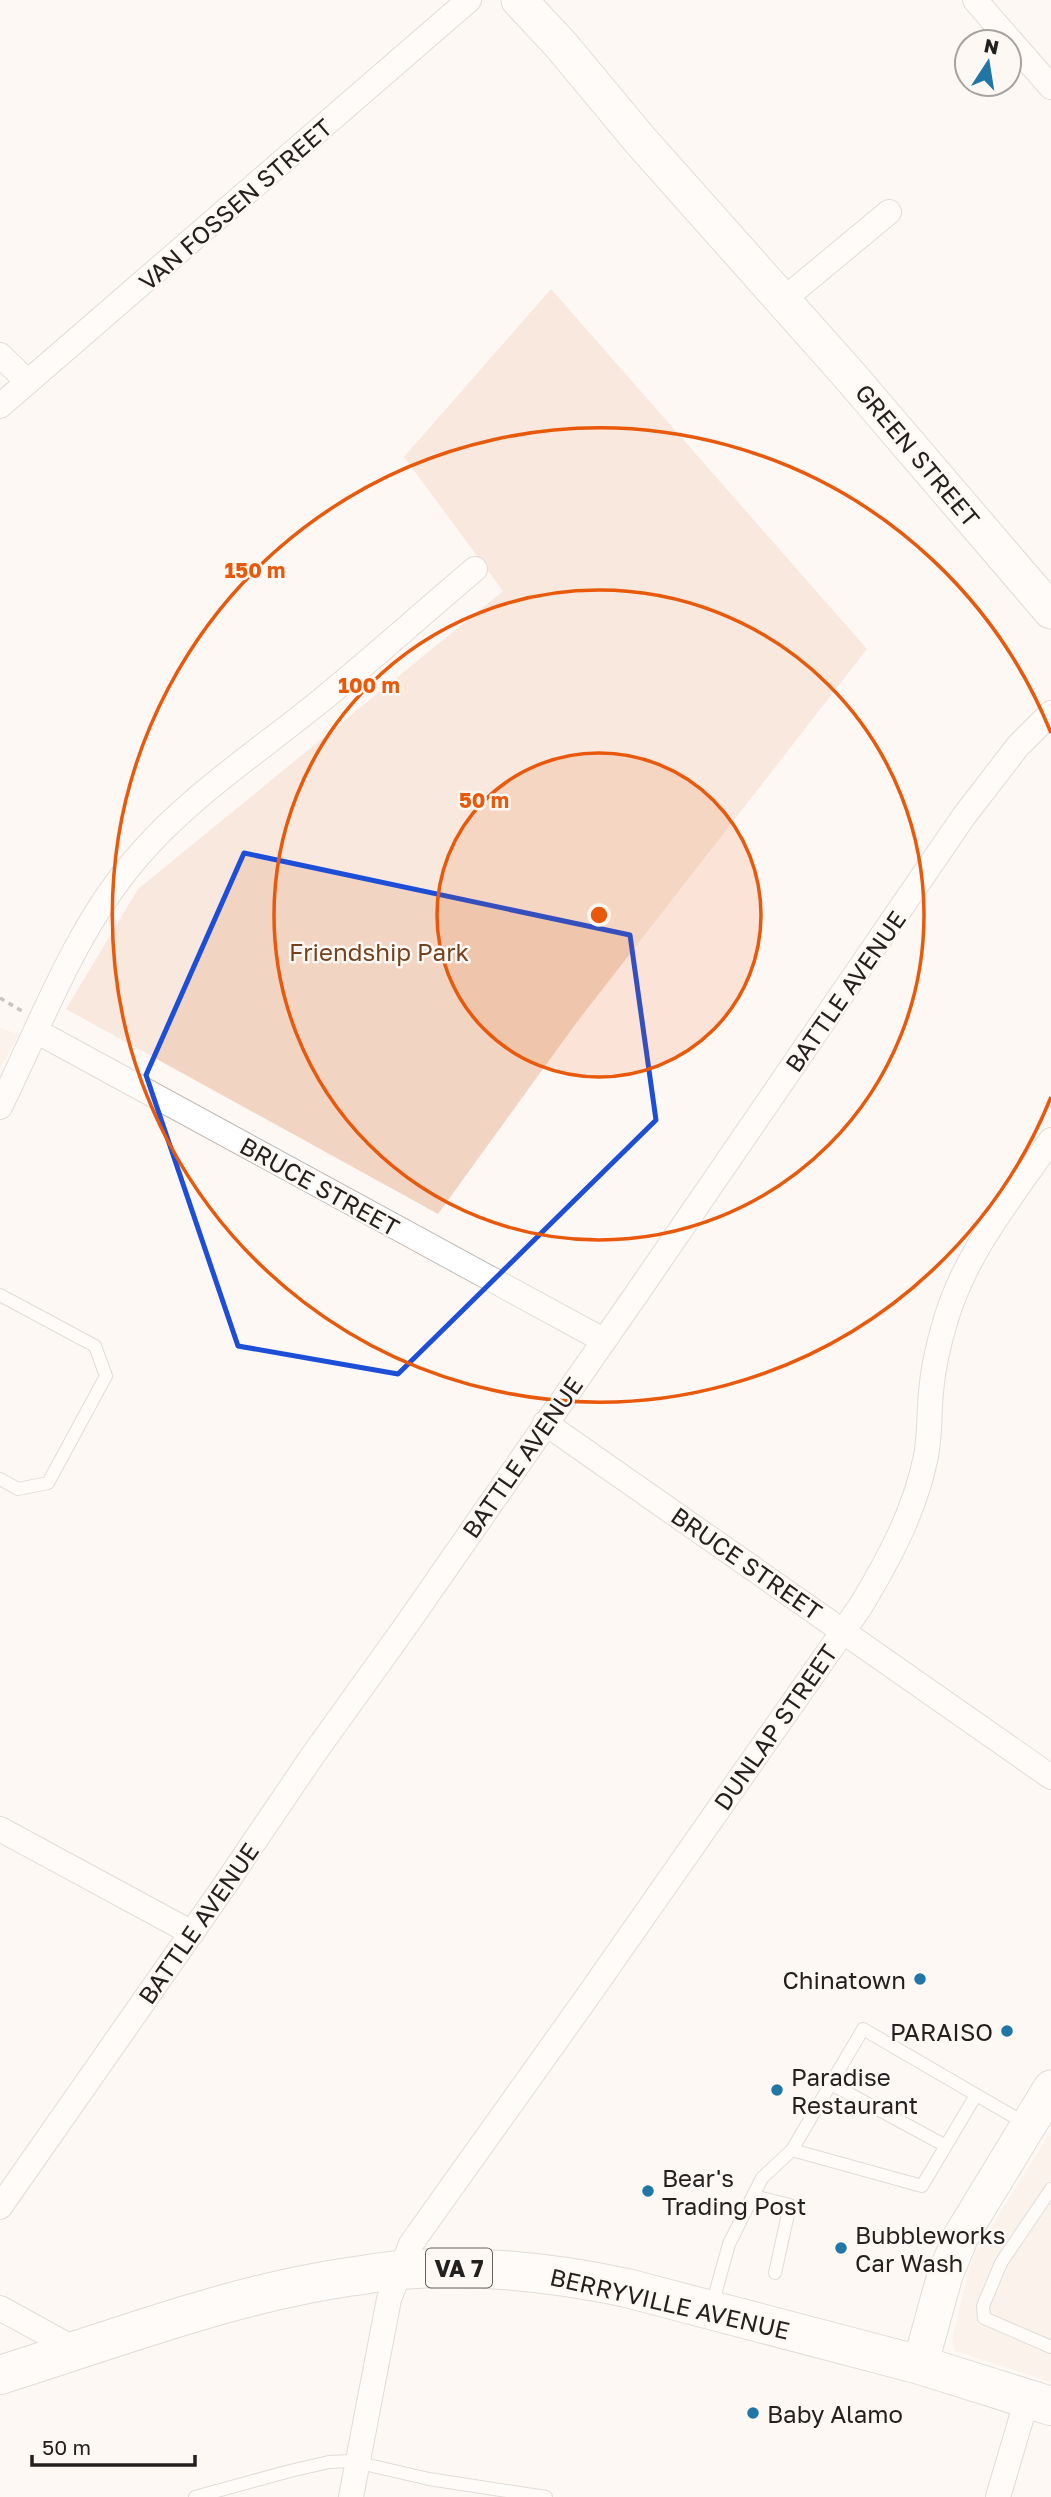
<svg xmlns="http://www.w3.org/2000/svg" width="1051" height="2497" viewBox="0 0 1051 2497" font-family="'Golos Text',sans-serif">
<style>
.built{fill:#f9ece3}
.green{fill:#f1d4c2}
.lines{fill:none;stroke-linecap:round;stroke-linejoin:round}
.lane-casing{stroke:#c0bab6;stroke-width:14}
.street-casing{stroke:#c0bab6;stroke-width:26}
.secondary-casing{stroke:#c0bab6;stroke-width:37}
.primary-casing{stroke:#c0bab6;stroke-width:40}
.path{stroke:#898582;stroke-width:3.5;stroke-dasharray:5 5;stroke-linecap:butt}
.lane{stroke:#fff;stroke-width:12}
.street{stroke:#fff;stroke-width:24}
.secondary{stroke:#fff;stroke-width:35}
.primary{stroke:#fff;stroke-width:38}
.marked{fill:none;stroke:#1d4ed8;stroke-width:5;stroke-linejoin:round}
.ring{fill:none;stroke:#e8590c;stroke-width:3.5}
.poi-dot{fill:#2077a6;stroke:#fef8f4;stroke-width:2.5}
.labels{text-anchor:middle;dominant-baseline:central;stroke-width:5;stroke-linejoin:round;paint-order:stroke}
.shield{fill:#fef8f4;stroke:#656260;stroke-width:2}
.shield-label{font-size:23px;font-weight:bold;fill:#232120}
.street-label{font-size:24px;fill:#232120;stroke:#fef8f4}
.park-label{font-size:24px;fill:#72411e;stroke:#fef8f4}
.poi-label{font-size:24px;fill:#232120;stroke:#fef8f4;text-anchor:start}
.centre{fill:#e8590c;stroke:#fef8f4;stroke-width:3.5}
.ring-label{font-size:21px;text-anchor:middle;font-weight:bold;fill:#e8590c;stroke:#fef8f4;stroke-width:5;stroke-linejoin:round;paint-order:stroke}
</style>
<rect width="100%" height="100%" fill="#fef8f4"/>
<path class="built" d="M0 1027 19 1035 0 1069Z
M1051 2131V2382L955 2351 952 2340 968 2272 974 2254Z"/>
<path class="green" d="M551 289 867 649 577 1022 438 1214 66 1009 138 889 503 591 404 457Z"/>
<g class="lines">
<g class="lane-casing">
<path id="lane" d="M0 1295 95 1346 106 1376 48 1483 18 1489 0 1479
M831 2084 946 2146
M976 2095 922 2186 792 2150 863 2029 1028 2125
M1051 2189 1001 2263 983 2306 984 2318 1051 2347
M753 2196 790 2205 775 2273
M712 2305 729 2244 762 2178 792 2150
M195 2497 290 2471 329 2462 351 2461 429 2479 546 2497"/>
</g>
<g class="street-casing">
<path id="street" d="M975 0 1051 87
M783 300 889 212
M0 355 28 382
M0 406 469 0
M36 1031 603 1340
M0 1107C41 1024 74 932 134 861 186 799 256 753 318 703 372 659 423 613 475 569
M545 1423 1051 1777
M0 1829 192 1933
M0 2207 225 1885 313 1755 405 1627 640 1289 964 816 1018 746 1051 713
M0 2308 78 2351
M351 2497 389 2299 411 2244 590 1993 860 1607C889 1559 915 1511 926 1456 930 1435 929 1413 931 1392 933 1367 939 1342 946 1319 966 1252 1012 1196 1051 1140
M998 2497 1027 2399"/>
</g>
<g class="secondary-casing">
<path id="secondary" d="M519 0 561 45 640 140 850 376 1051 611
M920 2365 945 2275 961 2236 1051 2088"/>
</g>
<g class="primary-casing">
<path id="primary" d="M0 2375C115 2339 228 2295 348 2277 365 2275 383 2271 400 2270 477 2264 552 2272 627 2288L920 2365 1051 2406"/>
</g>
<path class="path" d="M0 998 22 1011"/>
<use href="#lane" class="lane"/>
<use href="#street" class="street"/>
<use href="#secondary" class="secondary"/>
<use href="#primary" class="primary"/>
</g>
<path d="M0 0H1051V2497H0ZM244 853 630 935 656 1120 398 1374 238 1346 146 1075Z" fill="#fef8f4" fill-opacity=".55" fill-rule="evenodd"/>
<path class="marked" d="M244 853 630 935 656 1120 398 1374 238 1346 146 1075Z"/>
<circle cx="599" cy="915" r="162" fill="#e8590c" fill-opacity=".12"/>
<g class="ring">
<circle cx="599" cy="915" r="162"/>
<circle cx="599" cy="915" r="325"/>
<path d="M1051 1097A487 487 0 1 1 1051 733"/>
</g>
<g class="poi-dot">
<circle cx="920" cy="1979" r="7"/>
<circle cx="1007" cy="2031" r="7"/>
<circle cx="777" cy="2090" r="7"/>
<circle cx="648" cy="2191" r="7"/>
<circle cx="841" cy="2248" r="7"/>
<circle cx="753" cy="2413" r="7"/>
</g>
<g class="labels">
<rect class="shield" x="426" y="2248.5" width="66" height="39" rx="5"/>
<g class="shield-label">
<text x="459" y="2268">VA 7</text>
</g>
<g class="street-label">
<text transform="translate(235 204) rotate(-41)">VAN FOSSEN STREET</text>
<text transform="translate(918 455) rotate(50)">GREEN STREET</text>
<text transform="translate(845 991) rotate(-55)">BATTLE AVENUE</text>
<text transform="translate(320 1186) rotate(29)">BRUCE STREET</text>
<text transform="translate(522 1457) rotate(-55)">BATTLE AVENUE</text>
<text transform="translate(747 1563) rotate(35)">BRUCE STREET</text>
<text transform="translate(775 1727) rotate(-55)">DUNLAP STREET</text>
<text transform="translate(198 1923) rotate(-55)">BATTLE AVENUE</text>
<text transform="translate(670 2303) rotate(13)">BERRYVILLE AVENUE</text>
</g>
<g class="park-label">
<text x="379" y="951">Friendship Park</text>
</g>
<g class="poi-label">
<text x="906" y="1979" text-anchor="end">Chinatown</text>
<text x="993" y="2031" text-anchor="end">PARAISO</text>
<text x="791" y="2076">Paradise<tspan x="791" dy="28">Restaurant</tspan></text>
<text x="662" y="2177">Bear's<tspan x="662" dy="28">Trading Post</tspan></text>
<text x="855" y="2234">Bubbleworks<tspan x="855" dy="28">Car Wash</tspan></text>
<text x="767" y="2413">Baby Alamo</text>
</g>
</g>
<circle cx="599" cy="915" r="10" class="centre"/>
<g class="ring-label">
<text x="255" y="578">150 m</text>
<text x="369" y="693">100 m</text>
<text x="484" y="808">50 m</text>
</g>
<g transform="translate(988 63) rotate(12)"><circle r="33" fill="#fef8f4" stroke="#a6a29f" stroke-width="2"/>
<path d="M0-5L12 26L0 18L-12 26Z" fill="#2077a6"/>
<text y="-10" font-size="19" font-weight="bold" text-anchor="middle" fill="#232120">N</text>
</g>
<path d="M32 2455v10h163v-10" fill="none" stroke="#232120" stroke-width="3.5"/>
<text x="42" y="2455" font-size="21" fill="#232120" stroke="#fef8f4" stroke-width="5" paint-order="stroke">50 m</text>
</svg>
